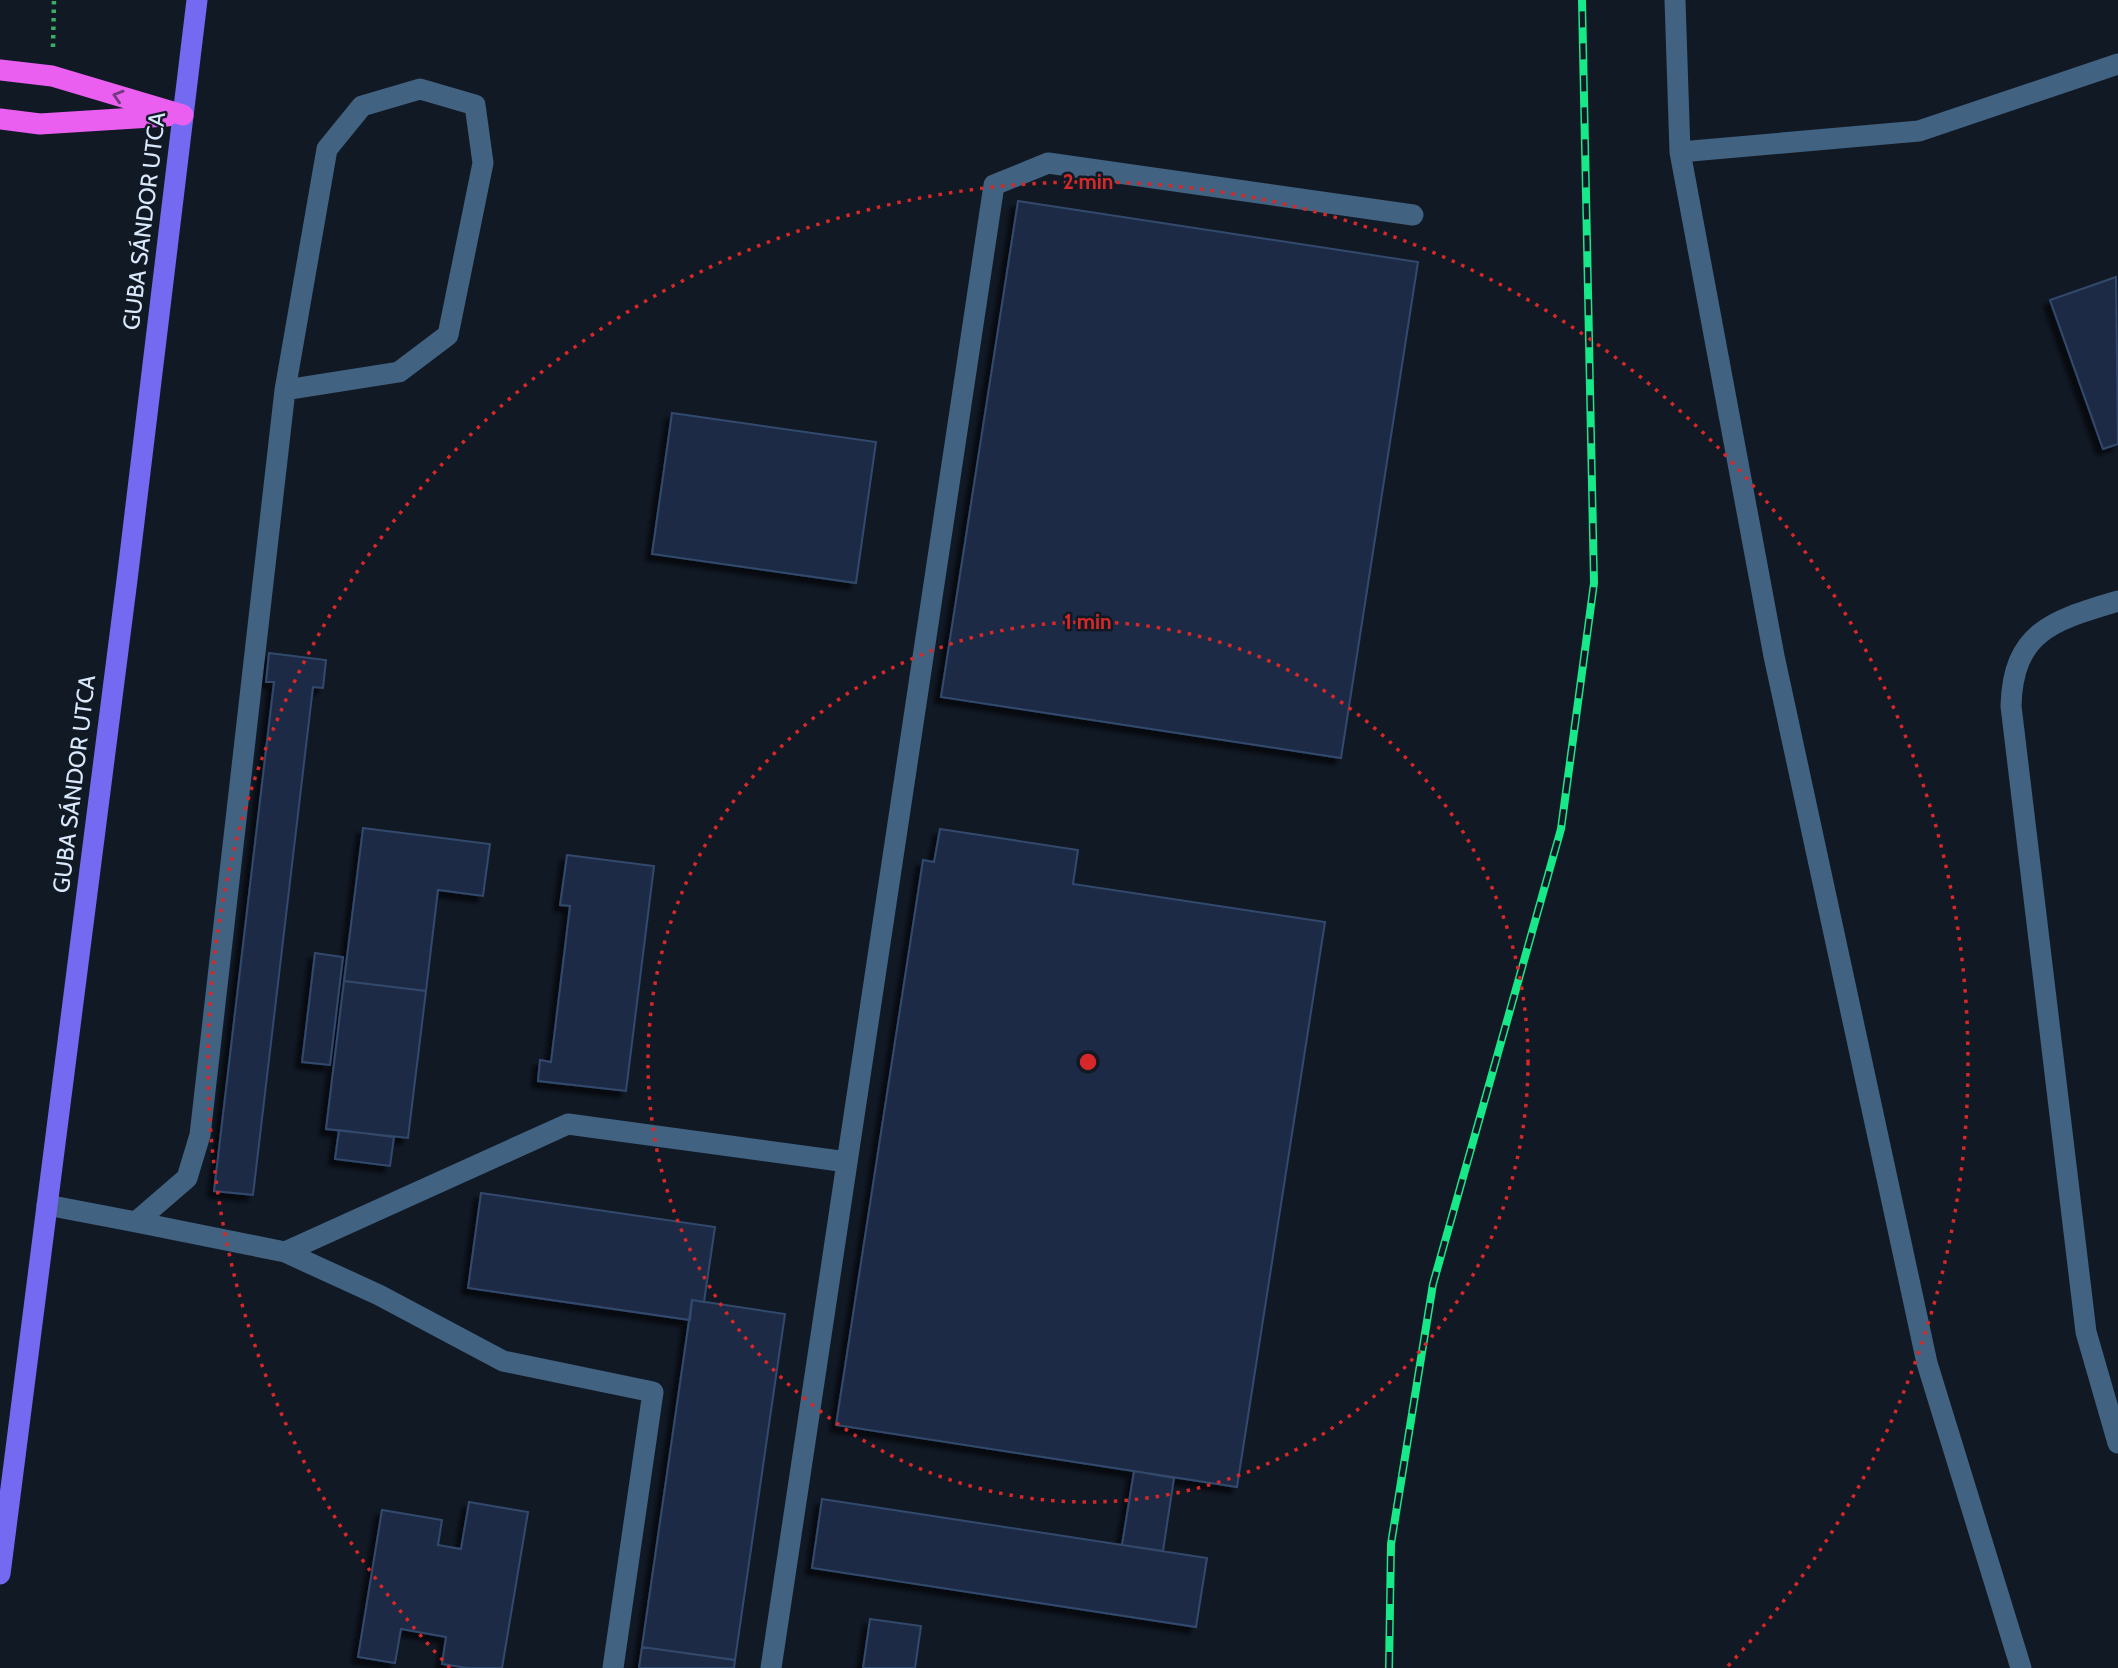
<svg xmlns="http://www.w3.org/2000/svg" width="2118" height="1668" viewBox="0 0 2118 1668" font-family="Cabin,sans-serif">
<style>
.building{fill:#1f2c44;stroke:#33496e;stroke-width:2;filter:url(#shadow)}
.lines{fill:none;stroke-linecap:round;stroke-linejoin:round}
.path{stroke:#3bad66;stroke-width:4.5;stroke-dasharray:3.5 5;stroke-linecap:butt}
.minor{stroke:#416280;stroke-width:21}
.major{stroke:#736af1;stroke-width:21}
.highway{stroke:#ea5ff0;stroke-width:21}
.rail-casing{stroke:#17e989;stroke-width:8}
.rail{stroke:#111925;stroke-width:5;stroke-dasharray:16;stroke-linecap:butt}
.oneway{stroke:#733880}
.ring{fill:none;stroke:#d62828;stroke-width:3.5;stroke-dasharray:3.5 7}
.labels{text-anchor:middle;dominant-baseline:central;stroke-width:5;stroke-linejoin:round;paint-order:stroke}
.street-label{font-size:23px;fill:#d9e8fb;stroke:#111925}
.centre{fill:#d62828;stroke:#111925;stroke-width:3.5}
.ring-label{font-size:21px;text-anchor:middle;font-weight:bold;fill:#d62828;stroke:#111925;stroke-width:5;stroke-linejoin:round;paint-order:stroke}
</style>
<defs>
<filter id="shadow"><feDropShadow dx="-6" dy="6" stdDeviation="2" flood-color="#0009"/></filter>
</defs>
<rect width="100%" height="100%" fill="#111925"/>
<path class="building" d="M1018 201 1418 262 1341 758 941 697Z
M2116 277 2118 444 2103 449 2050 300Z
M672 413 876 442 856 583 652 554Z
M269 653 326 660 323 688 313 687 253 1195 214 1191 274 682H266Z
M363 828 490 844 483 896 438 890 426 991 344 981Z
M940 829 1078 850 1073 884 1325 922 1237 1487 836 1425 923 860 934 862Z
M567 855 654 866 626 1091 538 1081 540 1060 551 1062 570 906 560 905Z
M315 953 343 957 330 1065 302 1062Z
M344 981 426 991 408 1138 326 1129Z
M339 1130 394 1137 390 1166 335 1159Z
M481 1193 715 1227 704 1302 692 1300 690 1320 468 1288Z
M692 1300 785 1314 735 1660 642 1647Z
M1134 1471 1174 1478 1163 1551 1122 1545Z
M822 1499 1207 1558 1196 1627 812 1568Z
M469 1502 528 1512 502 1668H467L442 1664 446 1637 401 1629 395 1663 358 1657 382 1510 442 1520 438 1545 461 1549Z
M870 1619 921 1626 915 1668H863Z
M642 1647 735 1660 734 1668H639Z"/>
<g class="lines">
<path class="path" d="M53 47 54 0"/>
<path class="minor" d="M1675 0 1680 152 1774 656 1927 1363 2021 1668
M1680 152 1919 131 2118 64
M2118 601C2055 620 2013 630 2011 706L2086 1332 2118 1443
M47 1205 136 1222 187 1178 200 1135 285 390 399 372 448 335 483 163 475 105 420 89 362 106 327 149 285 390
M136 1222 285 1252 568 1124 847 1162
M285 1252 379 1295 503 1361 653 1392 613 1668
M771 1668 994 185 1048 163 1413 215"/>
<path class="major" d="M0 1574 127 580 197 0"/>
<path class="highway" d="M0 70 52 76 183 115
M0 119 40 124 167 116"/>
<g class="rail-casing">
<path id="rail" d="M1389 1668 1391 1544 1433 1284 1561 829 1594 583 1582 0"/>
</g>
<use href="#rail" class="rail"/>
</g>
<defs><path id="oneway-chevron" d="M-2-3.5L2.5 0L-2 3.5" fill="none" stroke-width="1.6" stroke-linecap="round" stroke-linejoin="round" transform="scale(1.75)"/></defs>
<use class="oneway" href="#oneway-chevron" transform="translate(118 96) rotate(-163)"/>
<g class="ring">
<circle cx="1088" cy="1062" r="440"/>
<path d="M450 1668A880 880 0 1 1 1726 1668"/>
</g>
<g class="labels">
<g class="street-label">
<text transform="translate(144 221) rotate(-83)">GUBA SÁNDOR UTCA</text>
<text transform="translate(74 784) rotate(-83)">GUBA SÁNDOR UTCA</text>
</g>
</g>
<circle cx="1088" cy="1062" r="10" class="centre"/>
<g class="ring-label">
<text x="1088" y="189">2 min</text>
<text x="1088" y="629">1 min</text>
</g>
</svg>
